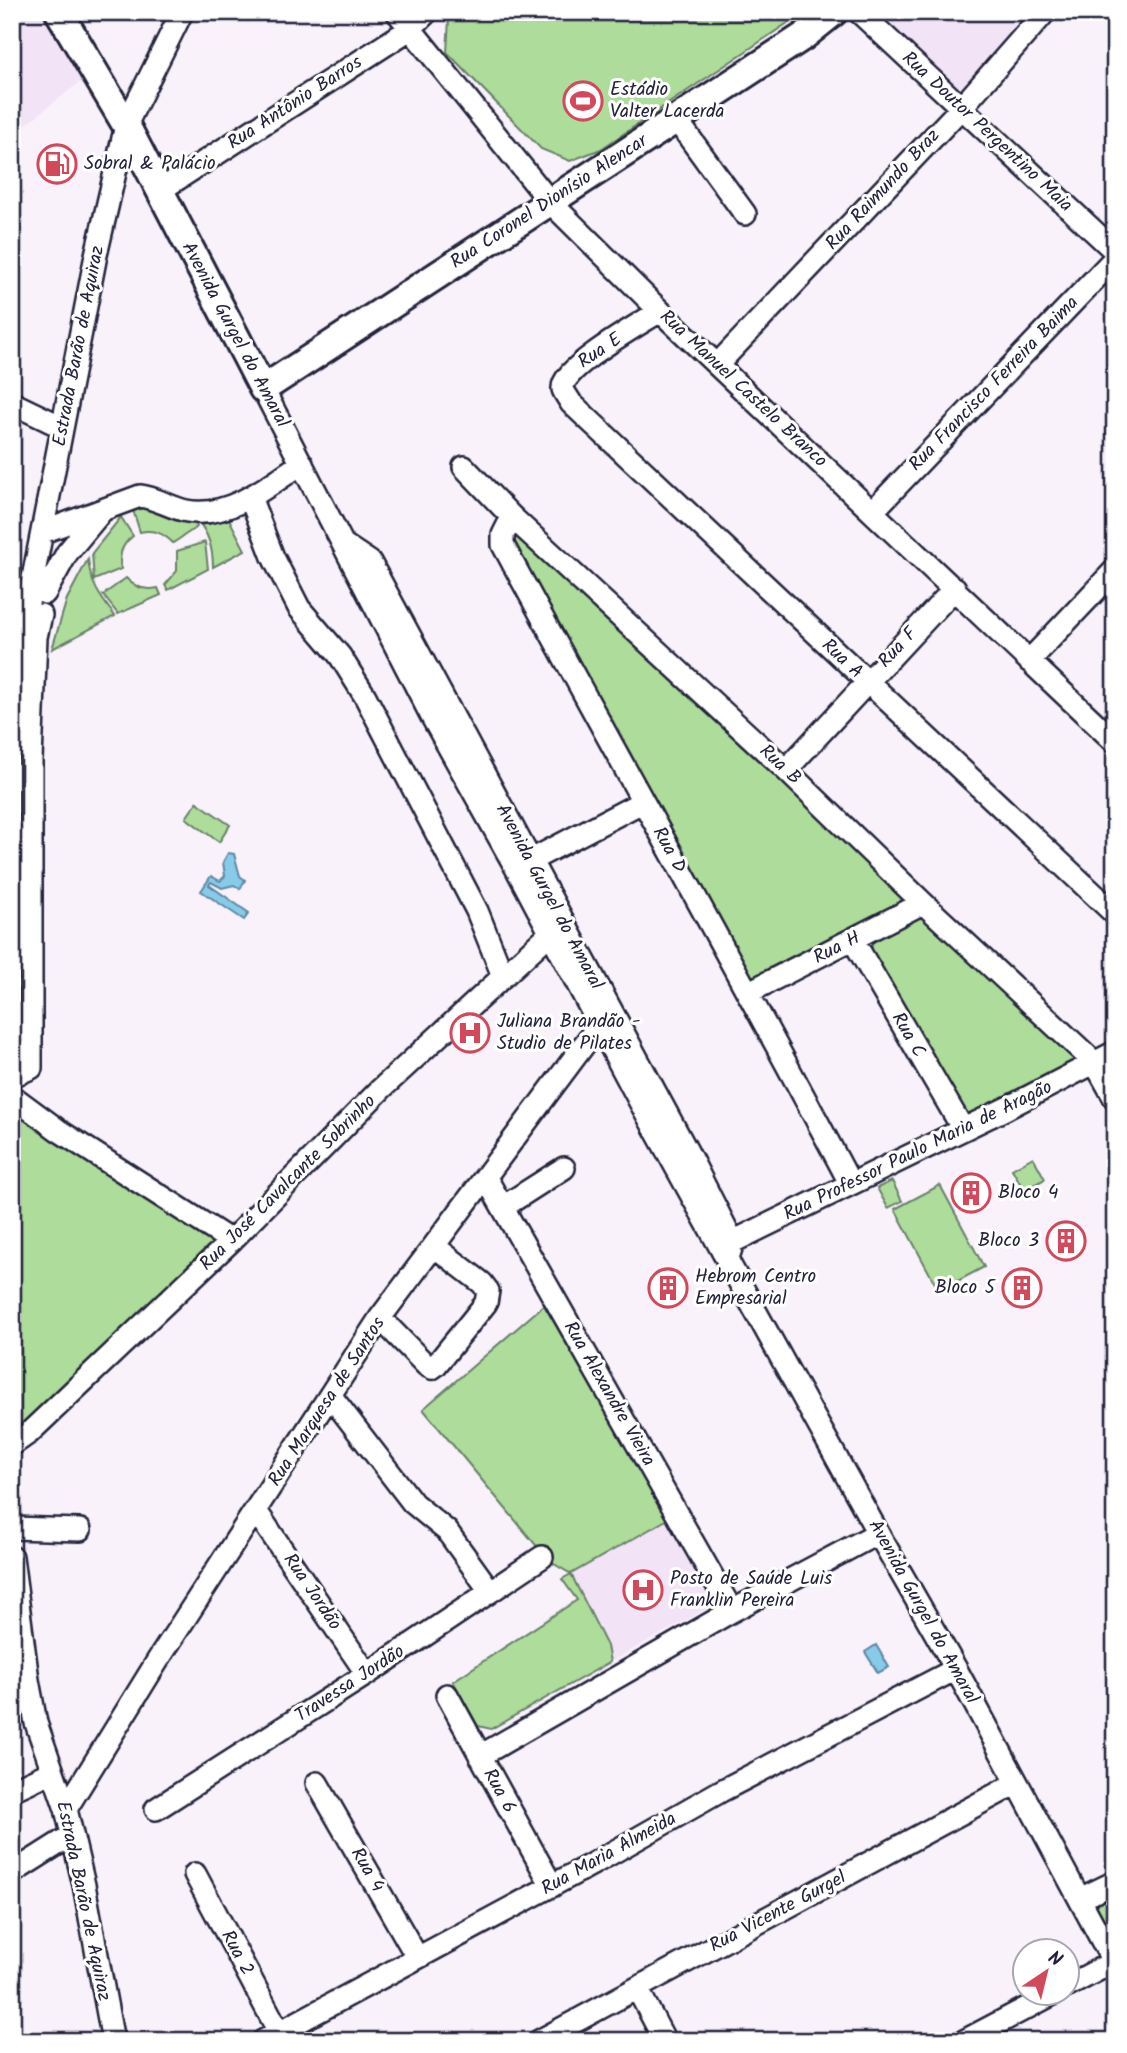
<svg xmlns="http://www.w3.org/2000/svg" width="1127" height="2053" viewBox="0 0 1127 2053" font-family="Kalam,sans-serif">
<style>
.built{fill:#f2e3f6}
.green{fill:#aedc9a;stroke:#687f6a;stroke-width:2}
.water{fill:#87cbe8;stroke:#5f87a3;stroke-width:2}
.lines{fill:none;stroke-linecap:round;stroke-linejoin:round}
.minor-casing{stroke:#22223b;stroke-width:26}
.major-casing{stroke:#22223b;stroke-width:32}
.minor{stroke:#fff;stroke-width:21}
.major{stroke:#fff;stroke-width:26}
.labels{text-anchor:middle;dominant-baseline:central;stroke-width:6;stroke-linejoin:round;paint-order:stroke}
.poi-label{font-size:19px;fill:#22223b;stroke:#fff;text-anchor:start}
.street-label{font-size:19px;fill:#22223b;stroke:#fff}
</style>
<rect width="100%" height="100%" fill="#f9f2fb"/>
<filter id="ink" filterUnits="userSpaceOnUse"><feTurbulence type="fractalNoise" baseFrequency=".0143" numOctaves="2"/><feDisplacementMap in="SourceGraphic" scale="14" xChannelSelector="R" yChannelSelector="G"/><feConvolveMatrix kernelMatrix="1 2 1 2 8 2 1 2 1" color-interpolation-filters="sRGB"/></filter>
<g filter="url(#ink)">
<path class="built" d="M12 12H44L84 79 12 135Z
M880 12H1038L967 89 951 84Z
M668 1519 715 1604 610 1662 607 1646 571 1574Z"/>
<path class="green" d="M456 12H804L601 149 570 161 541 149 447 52 449 19Z
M138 505 194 521 197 527 173 543C163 533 154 529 140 532L132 507Z
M227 515 245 550 213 567C213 550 209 534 198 521Z
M121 517 133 536C122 544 118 555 121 569L94 580 92 553Z
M512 518 923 903 749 992 504 544Z
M205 542 208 569 168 590 165 585 177 571V551Z
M88 559C90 583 100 597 115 616L52 649 67 599Z
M126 578C135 588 145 591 158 588L161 595 118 614 103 595Z
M197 802 230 825 219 842 186 818Z
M929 910 1077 1058 1076 1063 966 1115 871 951 874 935Z
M21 1117 213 1242 23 1429 15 1430V1119Z
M1033 1157 1045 1179 1024 1190 1012 1169Z
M892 1181 902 1201 888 1208 877 1188Z
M940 1185 984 1267 939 1291 895 1209Z
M544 1305 668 1519 571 1574 607 1646 610 1662 491 1729 478 1726 453 1681 577 1600 562 1579 571 1574 549 1561 423 1409Z
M1115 1895V1940L1096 1905Z"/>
<path class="water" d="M228 853 234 854 240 876 245 880 240 889 234 885 222 888 211 882 209 885 249 913 244 920 201 891 211 876 220 881 225 876 223 862Z
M876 1645 889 1667 878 1673 865 1652Z"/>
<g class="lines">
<g class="minor-casing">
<path id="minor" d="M397 12 550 202 660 311 1115 742
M859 12 1115 251
M676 119 745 214
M159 191 410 29 427 12
M660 311C642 323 560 368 563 389 564 393 569 399 571 403L1115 914
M717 365 961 108 1045 12
M263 389 433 719 516 868 640 1102 878 1533 956 1669 1115 1965
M12 403 62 427
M464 467 512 517 786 770 923 903 1095 1063 1115 1099
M250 497 273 557 299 608 340 656 365 696 477 911 503 976
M873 511 1115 258
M512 517 503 535V545C618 758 737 969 850 1183
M43 532 140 496C157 498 171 508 187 511 228 519 270 485 302 463
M346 546 370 562 688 1153 733 1242 727 1261
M45 593 67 553 101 512
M1029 661 1115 570
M12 738 22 634 96 255 126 125 182 12
M786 770 955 588
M518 867 642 802
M853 940 963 1129
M749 992 923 903
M12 1076 31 1068V760L36 637 41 615
M12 1096 58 1130 231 1241
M486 1178 732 1611
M503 1207 564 1168
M722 1247 1007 1108 1115 1052
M380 1318 426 1365 432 1368 436 1365 486 1303 488 1291 482 1283 434 1246
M330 1395 413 1503 447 1531 490 1591
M12 1445 29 1433 231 1241 381 1089 559 925
M256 1511 367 1674
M12 1528 80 1530
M12 1557 28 1680 36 1723 66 1809 84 1885 113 2041
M447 1695 552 1886
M480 1756 732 1611 878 1533
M317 1783 417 1957
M12 1790 51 1772
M66 1809 158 1660 380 1318 610 1010
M156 1809 367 1674 542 1557
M12 1873 72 1835
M195 1874 279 2032
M1080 1899 1115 1882
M1068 1986 1113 1962
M637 1988 665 2041
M263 2041 596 1862 721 1791 956 1669
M539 2041 1017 1783
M964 2041 1053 1994"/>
</g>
<g class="major-casing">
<path id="major" d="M59 12 126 125 263 389 804 36 834 12"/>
</g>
<use href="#minor" class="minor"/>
<use href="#major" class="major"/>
</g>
</g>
<defs>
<g id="stadium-ring" transform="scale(2.0125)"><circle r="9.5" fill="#fff" stroke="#d1495b" stroke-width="1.5"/><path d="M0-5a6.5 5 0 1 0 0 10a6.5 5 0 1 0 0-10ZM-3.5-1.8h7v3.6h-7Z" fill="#d1495b"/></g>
<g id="fuel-ring" transform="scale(2.0125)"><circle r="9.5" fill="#fff" stroke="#d1495b" stroke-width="1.5"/><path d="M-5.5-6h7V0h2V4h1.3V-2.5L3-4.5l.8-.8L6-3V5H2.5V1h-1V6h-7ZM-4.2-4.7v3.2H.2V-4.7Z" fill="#d1495b"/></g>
<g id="hospital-ring" transform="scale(2.0125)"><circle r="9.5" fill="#fff" stroke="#d1495b" stroke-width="1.5"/><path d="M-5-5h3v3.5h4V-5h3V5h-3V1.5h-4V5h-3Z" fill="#d1495b"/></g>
<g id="building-ring" transform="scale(2.0125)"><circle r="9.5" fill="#fff" stroke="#d1495b" stroke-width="1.5"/><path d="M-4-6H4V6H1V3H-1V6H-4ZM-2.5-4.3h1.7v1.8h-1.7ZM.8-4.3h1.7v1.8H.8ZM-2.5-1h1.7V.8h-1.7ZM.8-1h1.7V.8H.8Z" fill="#d1495b"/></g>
</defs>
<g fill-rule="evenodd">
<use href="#stadium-ring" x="583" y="101"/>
<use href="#fuel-ring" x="57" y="164"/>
<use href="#hospital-ring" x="470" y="1033"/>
<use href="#building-ring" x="971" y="1193"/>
<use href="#building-ring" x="1066" y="1241"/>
<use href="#building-ring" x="668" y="1288"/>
<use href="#building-ring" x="1022" y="1288"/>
<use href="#hospital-ring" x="643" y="1590"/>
</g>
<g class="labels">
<g class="poi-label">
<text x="610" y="90">Estádio<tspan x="610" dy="22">Valter Lacerda</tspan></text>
<text x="84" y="164">Sobral &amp; Palácio</text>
<text x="497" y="1022">Juliana Brandão -<tspan x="497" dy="22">Studio de Pilates</tspan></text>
<text x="998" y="1193">Bloco 4</text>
<text x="1039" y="1241" text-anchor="end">Bloco 3</text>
<text x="695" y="1277">Hebrom Centro<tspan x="695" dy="22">Empresarial</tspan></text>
<text x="995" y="1288" text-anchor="end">Bloco 5</text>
<text x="670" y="1579">Posto de Saúde Luis<tspan x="670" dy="22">Franklin Pereira</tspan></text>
</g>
<g class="street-label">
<text transform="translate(295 103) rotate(-33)">Rua Antônio Barros</text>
<text transform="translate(987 132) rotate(43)">Rua Doutor Pergentino Maia</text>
<text transform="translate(883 190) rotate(-47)">Rua Raimundo Braz</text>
<text transform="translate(549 202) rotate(-33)">Rua Coronel Dionísio Alencar</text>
<text transform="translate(235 335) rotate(62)">Avenida Gurgel do Amaral</text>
<text transform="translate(79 346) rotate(-79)">Estrada Barão de Aquiraz</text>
<text transform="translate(600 351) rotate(-34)">Rua E</text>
<text transform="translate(994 384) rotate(-46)">Rua Francisco Ferreira Baima</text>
<text transform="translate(743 389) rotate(43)">Rua Manuel Castelo Branco</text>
<text transform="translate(898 648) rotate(-47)">Rua F</text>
<text transform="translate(842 659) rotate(43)">Rua A</text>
<text transform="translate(780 765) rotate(43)">Rua B</text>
<text transform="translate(669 850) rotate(61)">Rua D</text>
<text transform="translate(549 897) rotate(62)">Avenida Gurgel do Amaral</text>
<text transform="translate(837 948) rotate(-27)">Rua H</text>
<text transform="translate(908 1035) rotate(60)">Rua C</text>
<text transform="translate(918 1151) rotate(-26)">Rua Professor Paulo Maria de Aragão</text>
<text transform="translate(288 1183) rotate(-45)">Rua José Cavalcante Sobrinho</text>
<text transform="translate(609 1394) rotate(60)">Rua Alexandre Vieira</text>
<text transform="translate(327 1402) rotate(-57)">Rua Marquesa de Santos</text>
<text transform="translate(312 1592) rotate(56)">Rua Jordão</text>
<text transform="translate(923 1612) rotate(61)">Avenida Gurgel do Amaral</text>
<text transform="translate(350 1684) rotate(-33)">Travessa Jordão</text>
<text transform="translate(499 1791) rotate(61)">Rua 6</text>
<text transform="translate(609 1854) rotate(-29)">Rua Maria Almeida</text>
<text transform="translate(367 1870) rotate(60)">Rua 4</text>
<text transform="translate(83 1901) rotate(78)">Estrada Barão de Aquiraz</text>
<text transform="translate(778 1912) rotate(-28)">Rua Vicente Gurgel</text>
<text transform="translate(237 1953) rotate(62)">Rua 2</text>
</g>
</g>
<rect width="1127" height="2053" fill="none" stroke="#fff" stroke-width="42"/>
<rect x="21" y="21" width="1085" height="2011" fill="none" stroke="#22223b" stroke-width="2.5" filter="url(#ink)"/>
<g transform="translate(1046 1972) rotate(35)"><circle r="33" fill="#ffffff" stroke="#a7a7b1" stroke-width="2"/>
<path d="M0-5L12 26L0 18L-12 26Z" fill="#d1495b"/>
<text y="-10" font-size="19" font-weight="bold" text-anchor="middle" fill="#22223b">N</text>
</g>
</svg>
